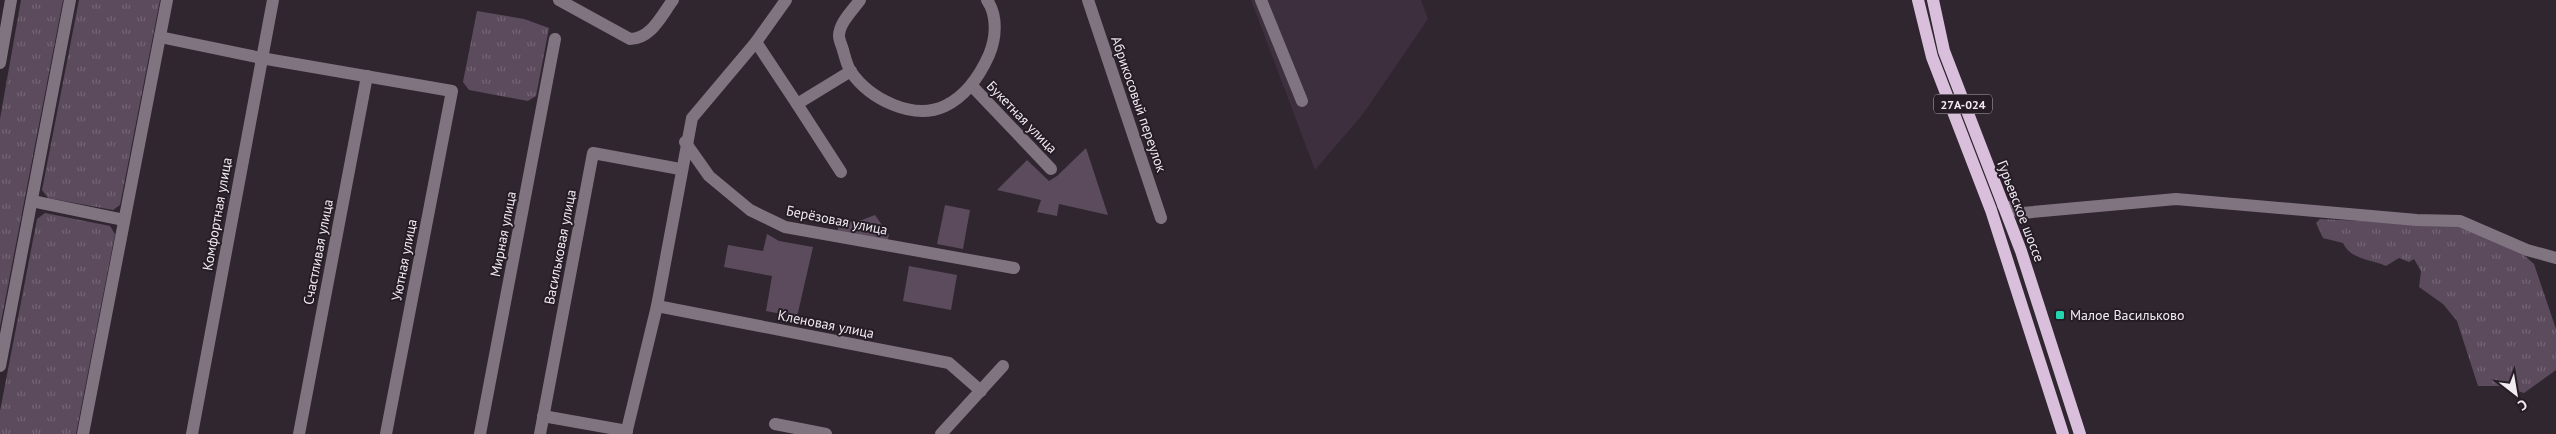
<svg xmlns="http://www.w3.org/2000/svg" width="2556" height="434" font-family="'PT Sans',sans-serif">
  <defs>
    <pattern id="grass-tufts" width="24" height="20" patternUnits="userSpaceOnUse" patternTransform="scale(1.25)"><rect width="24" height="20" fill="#5c4b5d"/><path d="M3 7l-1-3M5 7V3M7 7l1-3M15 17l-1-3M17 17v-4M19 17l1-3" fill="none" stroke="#746575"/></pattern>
  </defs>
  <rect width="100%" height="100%" fill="#2f2630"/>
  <path fill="#3d2f3e" d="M1251,0H1421L1428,19L1363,114L1315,170Z"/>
  <g fill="url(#grass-tufts)">
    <path d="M21,0H63L0,327V119Z"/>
    <path d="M79,0H160L120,205L113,210L48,198L42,190Z"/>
    <path d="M477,11L524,19L549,28L536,96L528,101L469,90L463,82Z"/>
    <path d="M45,213L110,226L115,234L76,434H0V411L37,219Z"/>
    <path d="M2320,219L2463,226L2516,248L2534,264L2556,329V370L2524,393L2502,386H2478L2457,321L2443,304L2419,287L2421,271L2414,259L2409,262L2399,258L2386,266C2371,259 2351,260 2343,243L2323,238L2316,223Z"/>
  </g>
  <g fill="#5c4b5d">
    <path d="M1086,148L1108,215L1059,204L1057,216L1037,212L1041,200L997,190L1027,160L1049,181L1057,176Z"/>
    <path d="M945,205L970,210L963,249L937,244Z"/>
    <path d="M875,215L889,235L887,242L838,232V223L862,220Z"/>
    <path d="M767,234L779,241L813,247L797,317L766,311L772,276L724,267L728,245L763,251Z"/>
    <path d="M909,266L957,275L951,310L903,301Z"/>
  </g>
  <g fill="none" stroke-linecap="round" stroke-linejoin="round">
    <g stroke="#817481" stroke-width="12">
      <path d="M559,0L630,39C651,39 661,16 673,0"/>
      <path d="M860,0C853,10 839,23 839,36C839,40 842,46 843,50C845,57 847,66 851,72C870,99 913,121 945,106C966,96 980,75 989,55C996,38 998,16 987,0"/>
      <path d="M1088,0L1161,218"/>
      <path d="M1261,0L1302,101"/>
      <path d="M160,37L261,58L452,91L386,434"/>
      <path d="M756,42L797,104L851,71"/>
      <path d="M0,63L11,0"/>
      <path d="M972,86L1051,169"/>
      <path d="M797,104L841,172"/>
      <path d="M685,142L709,176L750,210L785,227L1014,268"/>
      <path d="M32,201L124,220"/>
      <path d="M2003,205L2022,213L2176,199L2417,220L2460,221L2527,250L2556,258"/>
      <path d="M657,306L949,363L981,391"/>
      <path d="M0,366L70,0"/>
      <path d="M543,416L627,431"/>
      <path d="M775,424L826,434"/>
      <path d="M83,434L167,0"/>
      <path d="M192,434L273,0"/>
      <path d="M299,434L367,76"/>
      <path d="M480,434L555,39"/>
      <path d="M540,434L593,153L680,169"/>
      <path d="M626,434L657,306L692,118L756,42L786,0"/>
      <path d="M941,434L1003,366"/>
    </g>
    <g stroke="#d9bfdb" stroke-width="12">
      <path d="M1918,0L1932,57L1991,210L2063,434"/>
      <path d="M1933,0L1944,51L2021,251L2080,434"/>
    </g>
  </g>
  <rect fill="#22d5af" stroke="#251c26" stroke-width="2" x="2055" y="310" width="10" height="10" rx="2.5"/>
  <g text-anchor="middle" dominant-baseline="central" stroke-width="4" stroke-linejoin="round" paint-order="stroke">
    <rect fill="#251c26" stroke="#b3acb4" stroke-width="1" x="1934" y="94.5" width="58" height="19" rx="4"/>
    <g font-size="12" font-weight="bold" fill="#f0eaf1">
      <text x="1963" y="104">27А-024</text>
    </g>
    <g font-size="14" fill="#f0eaf1" stroke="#251c26">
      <text transform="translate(1139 104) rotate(71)">Абрикосовый переулок</text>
      <text transform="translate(1022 117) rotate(46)">Букетная улица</text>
      <text transform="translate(2021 211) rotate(69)">Гурьевское шоссе</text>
      <text transform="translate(217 214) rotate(-80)">Комфортная улица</text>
      <text transform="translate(837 220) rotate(11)">Берёзовая улица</text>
      <text transform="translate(503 234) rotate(-79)">Мирная улица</text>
      <text transform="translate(560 247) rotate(-79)">Васильковая улица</text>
      <text transform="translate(318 252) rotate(-79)">Счастливая улица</text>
      <text transform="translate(404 260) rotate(-79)">Уютная улица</text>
      <text transform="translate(826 324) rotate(11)">Кленовая улица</text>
    </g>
    <g font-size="14" fill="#f0eaf1" stroke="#251c26" text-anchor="start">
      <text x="2070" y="315">Малое Васильково</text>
    </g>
  </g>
  <g transform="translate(2516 394) rotate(149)" stroke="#251c26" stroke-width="4" paint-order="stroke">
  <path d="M0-4L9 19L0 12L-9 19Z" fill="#f0eaf1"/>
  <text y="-8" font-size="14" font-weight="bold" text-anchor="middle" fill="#f0eaf1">С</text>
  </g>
</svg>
